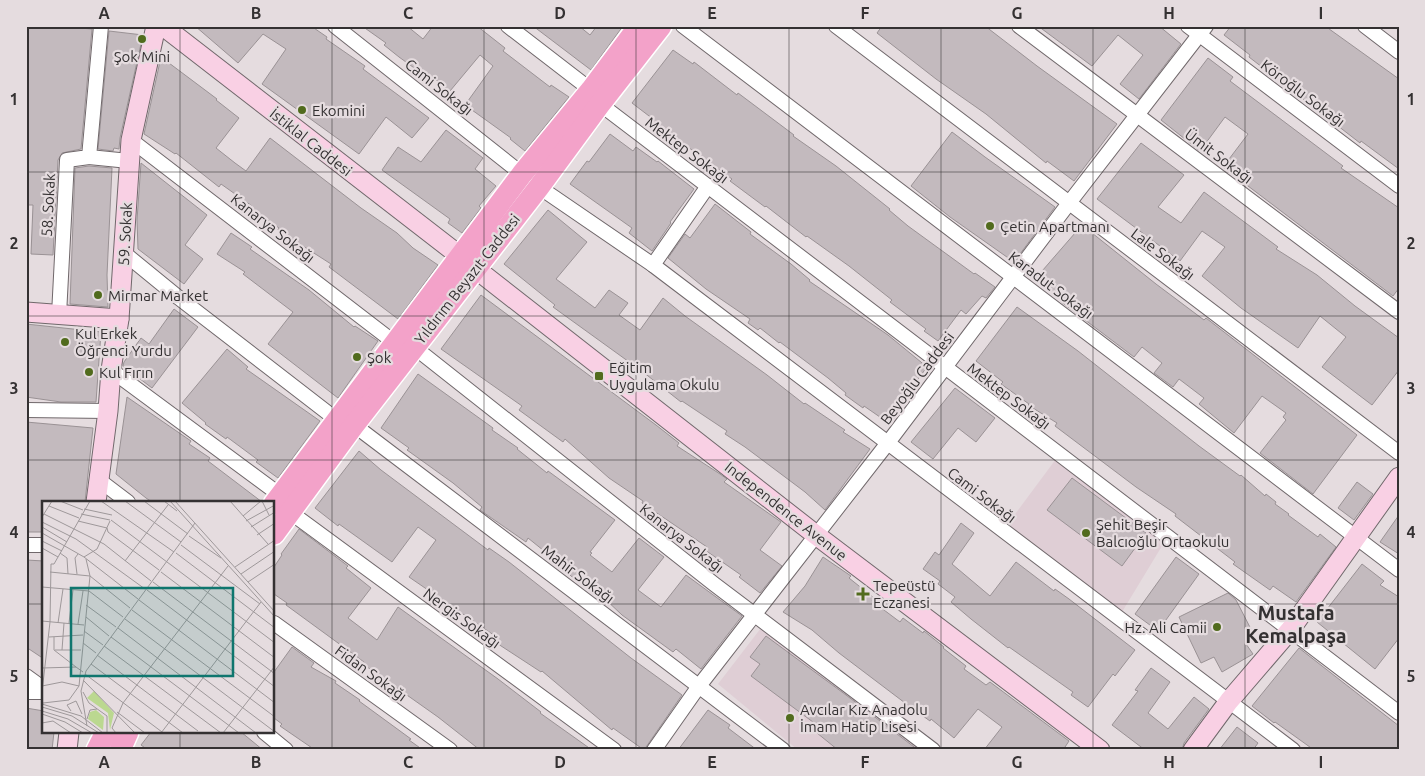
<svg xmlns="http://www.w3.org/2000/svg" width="1425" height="776" font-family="Ubuntu,sans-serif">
  <rect width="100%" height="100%" fill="#e5dcdf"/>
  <g fill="#dfced5">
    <path d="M1056,459L1165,541L1122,612L1007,525Z"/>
    <path d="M761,628L926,750H798L718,684Z"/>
  </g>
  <g fill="#c3babe" stroke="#9a9295">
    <path d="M26,26H54L92,29L81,149L62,153L58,160L53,255L31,254L33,205H26Z"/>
    <path d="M195,26H311L327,37L326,39L365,66L363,69L429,118L412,138L386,117L359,154L262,84L286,49L263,34L238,63Z"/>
    <path d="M362,26H407L423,39L433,26H477L505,48L503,51L550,87L551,85L569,97L525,151L510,139L511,138L465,105L493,66L480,55L450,91L426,72L424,75L399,57L384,45L386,43Z"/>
    <path d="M533,26H579L590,35L597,26H623L591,70Z"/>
    <path d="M882,26H985L1037,66L1117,124L1074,181L1047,161L1046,163L986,114L936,79L877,33Z"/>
    <path d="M1038,26H1159L1181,44L1139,99L1120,84L1143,55L1118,35L1092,66Z"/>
    <path d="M1231,26H1325L1399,79V169L1361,141L1360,143L1249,57L1250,55L1224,35Z"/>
    <path d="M109,31L143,35L120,138L119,149L114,148L113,151L98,149Z"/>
    <path d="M673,50L693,64L694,62L737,95L738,93L794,135L793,136L836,166L890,209L889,210L908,226L974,274L975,273L995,287L986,298L982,296L966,314L961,310L938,341L924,331L926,329L890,302L892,300L849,266L807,236L806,237L766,206L765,207L730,181L732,179L652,121L653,119L632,103Z"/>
    <path d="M161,57L217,99L216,100L239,118L216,148L235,163L246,171L270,138L361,208L397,233L413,248L438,265L398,319L329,267L331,264L278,230L279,228L251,208L252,206L221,184L219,187L176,153L175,154L144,134Z"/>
    <path d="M1208,58L1233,77L1230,81L1343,166L1341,168L1399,208V288L1393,296L1223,167L1248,134L1225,117L1200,151L1161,120Z"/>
    <path d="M446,130L483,158L475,169L496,186L479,206L481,208L462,233L448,223L450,219L382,170L398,147L421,162Z"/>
    <path d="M952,132L985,157L1055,207L1014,262L950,217L911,186Z"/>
    <path d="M610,134L633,151L636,147L657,162L658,161L694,189L670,222L671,223L652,251L629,233L632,228L570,184L587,161L589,162Z"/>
    <path d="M1141,143L1184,175L1158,207L1181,223L1204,192L1278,247L1276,249L1317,275L1355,306L1399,338V370L1372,405L1322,367L1346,337L1320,316L1298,348L1241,308L1202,276L1225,247L1202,231L1180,261L1097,199Z"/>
    <path d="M141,163L207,215L185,245L203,259L184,284L138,249L137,220Z"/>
    <path d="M89,166L112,168L107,275L108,307L70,304L75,168Z"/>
    <path d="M715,204L751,232L750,234L791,264L810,280L809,281L888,335L927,367L907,394L909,396L890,424L864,406L863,408L845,395L846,393L828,378L780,342L779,343L760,328L758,330L748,323L750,319L706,289L668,258L685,234L690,238Z"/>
    <path d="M548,210L587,242L556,279L595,308L609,290L628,303L619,315L640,330L663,298L685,316L767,375L804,404L805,403L845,430L843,432L870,449L825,510L805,492L745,447L725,434L727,431L682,401L681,402L643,372L553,307L555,305L504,264Z"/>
    <path d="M1082,225L1156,284L1204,320L1206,318L1357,435L1313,494L1260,453L1286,420L1283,417L1286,413L1262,396L1234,433L1199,404L1204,398L1179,379L1173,387L1154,373L1162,363L1142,347L1134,357L1060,301L1061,300L1036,278Z"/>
    <path d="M231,233L252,247L250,249L309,290L354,327L355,326L378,341L338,398L268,344L293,312L243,274L245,272L217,254Z"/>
    <path d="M481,295L656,425L679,443L677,446L720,474L727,479L724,482L781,522L760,550L782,566L760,593L739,577L741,575L705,550L707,547L642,503L643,501L609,478L565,439L563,442L519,410L522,406L441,349Z"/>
    <path d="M1017,307L1078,351L1199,446L1240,476L1241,475L1265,496L1266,494L1276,502L1275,504L1289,514L1288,515L1318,537L1320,534L1336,547L1296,602L1273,586L1270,590L1233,564L1235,562L1175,516L1176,514L1136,487L1055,426L1057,423L1028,405L1029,404L1001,384L1003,382L976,361Z"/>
    <path d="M174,309L198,327L152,388L123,366L124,362L141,338L149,344Z"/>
    <path d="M26,324L101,332L96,402H61L26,397Z"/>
    <path d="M227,349L248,367L246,369L320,421L278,478L256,462L258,460L227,437L226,439L205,424L206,423L182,403Z"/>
    <path d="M418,374L493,428L492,430L518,448L517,449L547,473L548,471L615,520L590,552L592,553L590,555L612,572L639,538L664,557L638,590L661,607L686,575L742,616L701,669L676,649L673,652L622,615L603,597L571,576L554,559L528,538L526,542L480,510L482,507L453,483L407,450L409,448L381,428Z"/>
    <path d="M955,388L995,418L976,442L958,428L933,459L911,442Z"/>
    <path d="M127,397L191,441L189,444L210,458L208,461L262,502H152L146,498L116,474Z"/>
    <path d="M26,422L93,428L85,502H44V532H26Z"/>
    <path d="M359,451L381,470L488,550L489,548L509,562L631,658L682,695L644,750L613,728L612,730L542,671L541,672L495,642L498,638L409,577L436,540L418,527L392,562L339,524L338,526L315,508Z"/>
    <path d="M1072,478L1146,533L1122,566L1047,510Z"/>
    <path d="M1357,482L1373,494L1354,520L1338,508Z"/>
    <path d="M1399,515V554L1380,542Z"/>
    <path d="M961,523L974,533L952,564L990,596L1016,562L1054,591L1055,589L1069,599L1135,650L1115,676L1113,674L1088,707L1071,695L1073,692L1009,647L1008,648L971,619L951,602L955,597L938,584L940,581L923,569L935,552L939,555Z"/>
    <path d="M299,529L348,566L346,568L371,588L348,618L377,640L398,607L498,679L541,712L540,713L592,750H480L438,717L363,664L364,662L286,605L287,603L274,594V567L282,555L281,554Z"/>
    <path d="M823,557L851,576L849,578L874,598L872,601L900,622L903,618L923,633L924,631L944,647L943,648L966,666L964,669L986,685L990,682L1069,741L1063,750H984L1002,727L978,709L954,738L931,719L930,721L909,706L839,653L812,630L783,612L805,586Z"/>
    <path d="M1176,557L1199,574L1158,631L1135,614Z"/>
    <path d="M26,560L44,561V659L26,647Z"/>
    <path d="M1362,564L1384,581L1380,585L1399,597V638L1375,669L1317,622Z"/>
    <path d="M1228,593L1236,600L1255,637L1246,644L1253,654L1222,672L1214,657L1201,663L1179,617Z"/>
    <path d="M766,636L846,695L918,750H838L817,733L821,728L751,676L760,664L750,657Z"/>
    <path d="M292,647L314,663L311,667L336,681L335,683L360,700L359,701L411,739L409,740L423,750H315L280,726L282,724L274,718V672Z"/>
    <path d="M1299,648L1399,726V750H1314L1275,722L1274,723L1252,706Z"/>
    <path d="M1151,668L1170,682L1148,713L1168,729L1194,697L1209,709L1184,743L1182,750H1145L1112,725L1138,691L1135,690Z"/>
    <path d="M26,708L44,711V732H54L52,750H26Z"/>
    <path d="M708,710L730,725L728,728L757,750H678Z"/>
    <path d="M1237,727L1258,743L1253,750H1219Z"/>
    <path d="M151,732H241L263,750H148L141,745Z"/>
  </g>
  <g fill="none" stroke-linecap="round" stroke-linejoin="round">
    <g stroke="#70686b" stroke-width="16">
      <g id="street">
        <path d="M335,26L522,174"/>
        <path d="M508,26L591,90"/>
        <path d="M683,26L1399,570"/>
        <path d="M836,26L1399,453"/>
        <path d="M1019,26L1399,312"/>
        <path d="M1188,26L1399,186"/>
        <path d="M1365,26L1399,52"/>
        <path d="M600,104L1399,713"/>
        <path d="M131,140L395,343"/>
        <path d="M89,157L129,161"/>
        <path d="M539,187L653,265L1293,750"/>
        <path d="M124,253L179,298L337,420"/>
        <path d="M653,265L708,186"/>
        <path d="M59,315L67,160L89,157L101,26"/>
        <path d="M414,347L714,584L933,750"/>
        <path d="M111,370L280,495"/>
        <path d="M26,410L108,411"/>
        <path d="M354,425L783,750"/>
        <path d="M99,480L128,502"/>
        <path d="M290,512L614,750"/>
        <path d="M26,545H44"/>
        <path d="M274,623L450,750"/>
        <path d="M26,676L44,689"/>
        <path d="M26,692H44"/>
        <path d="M264,732L286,750"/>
        <path d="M654,750L699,686L887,444L1069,203L1206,26"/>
      </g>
    </g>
    <g stroke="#70686b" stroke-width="21">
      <g id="secondary">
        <path d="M163,26L460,256"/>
        <path d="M476,269L816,535L1100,750"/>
        <path d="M26,312L119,319"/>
        <path d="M96,502L108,411L111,370L119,319L131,140L156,26"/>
        <path d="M67,750L69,732"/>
        <path d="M1193,750L1229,701L1290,630L1399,477"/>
      </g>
    </g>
    <g stroke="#fff" stroke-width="24">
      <g id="primary">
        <path d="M274,504L522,174L591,90L639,26"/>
        <path d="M274,534L354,425L539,187L600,104L661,26"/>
        <path d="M97,750L106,732"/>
        <path d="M120,750L128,732"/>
      </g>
    </g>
    <use href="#street" stroke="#fff" stroke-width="14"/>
    <use href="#secondary" stroke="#f9d0e4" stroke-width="19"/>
    <use href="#primary" stroke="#f3a2c9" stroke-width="21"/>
  </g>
  <path fill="none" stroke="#343132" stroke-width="1" stroke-opacity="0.55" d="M180,26V502M332,26V750M484,26V750M636,26V750M789,26V750M941,26V750M1093,26V750M1245,26V750M26,172H1399M26,316H1399M26,460H1399M26,604H44M274,604H1399M180,732V750"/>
  <g fill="#516b1d" stroke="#e5dcdf" stroke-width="2">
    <circle cx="142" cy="39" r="5"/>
    <circle cx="302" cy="110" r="5"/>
    <circle cx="990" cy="226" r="5"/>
    <circle cx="98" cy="295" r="5"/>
    <circle cx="65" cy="342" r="5"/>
    <circle cx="357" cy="357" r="5"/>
    <circle cx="89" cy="372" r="5"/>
    <rect x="594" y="371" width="10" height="10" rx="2.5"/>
    <circle cx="1086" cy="533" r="5"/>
    <path d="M860.5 586.5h5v5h5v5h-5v5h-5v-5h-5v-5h5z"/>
    <circle cx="1217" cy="627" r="5"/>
    <circle cx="790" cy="718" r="5"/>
  </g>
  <g text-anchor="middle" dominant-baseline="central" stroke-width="4.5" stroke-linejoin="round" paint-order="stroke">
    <g font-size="15" fill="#343132" stroke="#e5dcdf" text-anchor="start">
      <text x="142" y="56" text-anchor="middle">Şok Mini</text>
      <text x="312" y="110">Ekomini</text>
      <text x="1000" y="226">Çetin Apartmanı</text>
      <text x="108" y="295">Mirmar Market</text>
      <text x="75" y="333">Kul Erkek<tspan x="75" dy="17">Öğrenci Yurdu</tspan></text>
      <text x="367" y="357">Şok</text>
      <text x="609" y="367">Eğitim<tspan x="609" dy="17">Uygulama Okulu</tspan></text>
      <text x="99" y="372">Kul Fırın</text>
      <text x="1096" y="524">Şehit Beşir<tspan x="1096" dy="17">Balcıoğlu Ortaokulu</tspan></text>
      <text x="873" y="585">Tepeüstü<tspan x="873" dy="17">Eczanesi</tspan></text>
      <text x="1207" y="627" text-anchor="end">Hz. Ali Camii</text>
      <text x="800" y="709">Avcılar Kız Anadolu<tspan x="800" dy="17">İmam Hatip Lisesi</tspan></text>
    </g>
    <g font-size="15" fill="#343132" stroke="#e5dcdf">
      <text transform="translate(439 87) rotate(38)">Cami Sokağı</text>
      <text transform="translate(1303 93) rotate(37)">Köroğlu Sokağı</text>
      <text transform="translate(311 142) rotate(38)">İstiklal Caddesi</text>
      <text transform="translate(687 150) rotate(37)">Mektep Sokağı</text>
      <text transform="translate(1219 156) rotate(37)">Ümit Sokağı</text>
      <text transform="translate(48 205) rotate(-87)">58. Sokak</text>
      <text transform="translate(273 228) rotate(38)">Kanarya Sokağı</text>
      <text transform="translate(125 234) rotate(-87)">59. Sokak</text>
      <text transform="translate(1163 254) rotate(37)">Lale Sokağı</text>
      <text transform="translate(467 279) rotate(-52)">Yıldırım Beyazıt Caddesi</text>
      <text transform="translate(1051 285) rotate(37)">Karadut Sokağı</text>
      <text transform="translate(917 378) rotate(-53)">Beyoğlu Caddesi</text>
      <text transform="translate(1009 396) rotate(37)">Mektep Sokağı</text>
      <text transform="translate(982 495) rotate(37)">Cami Sokağı</text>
      <text transform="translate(786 511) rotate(38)">Independence Avenue</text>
      <text transform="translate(682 538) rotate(38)">Kanarya Sokağı</text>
      <text transform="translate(578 574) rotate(37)">Mahir Sokağı</text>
      <text transform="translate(462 618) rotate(36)">Nergis Sokağı</text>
      <text transform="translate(371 673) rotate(36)">Fidan Sokağı</text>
    </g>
    <g font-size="20" font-weight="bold" fill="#343132" stroke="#e5dcdf">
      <text x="1296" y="612">Mustafa<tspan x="1296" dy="23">Kemalpaşa</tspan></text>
    </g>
  </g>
  <g transform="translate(42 501)">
    <rect width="232" height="232" fill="#e5dcdf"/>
    <path d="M52,190L72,212L68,229L66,212L45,197ZM54,209L62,216L61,229L46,218L48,211Z" fill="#bbd890"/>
    <path fill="none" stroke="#9e989a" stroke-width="1" d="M18,0L41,9M59,0L132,51M83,0L139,41M102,0L146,33M122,0L135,10M128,0L233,116M133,0L233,111M188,0L226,43M220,0L227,14M7,5L37,17M42,8L70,14M2,13L62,43L109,80M39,13L68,19M201,15L219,0M0,16L10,0M69,19L233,142M36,20L65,27L66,31L117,69M204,20L233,4M0,21L34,38L103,88M0,26L25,41M209,26L233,11M0,32L42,56L96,98M215,34L233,22M147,35L179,57M0,40L20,50M139,44L218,103M0,47L16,56M18,52L25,57L26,73M134,52L233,127M42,56L55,48L68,20M83,60L126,4M9,63H12L48,0M193,66L233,39M8,71L48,75L88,107M119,71L233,157M35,73L33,57L36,53M199,73L233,50M111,81L233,173M206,81L233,63M0,86L47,90M105,89L233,186M47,90L81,116M97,99L233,202M44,104L74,126M90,109L233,216M44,116L67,135M83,118L233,231M0,120L42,124M16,122L21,88M27,122L31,89M36,123L41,90M76,127L214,232M42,130L61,144M7,136L41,134M12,136V149L34,166M69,136L197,232M41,142L54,152M62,145L179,232M13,149H39M20,149L22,122M55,154L156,230M49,163L141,232M0,167L34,166L41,171M43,173L120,231M41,179L93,232M0,185L20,181L37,185L48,75L44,58M0,191L8,121L9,63M41,191L47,202L65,215V232M1,202L27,199L37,185M0,203L39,215L61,232M0,206L30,215L57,232M0,210L26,218L50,232M29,210L25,204L34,200L40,213M75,211L103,232M0,213L23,221L41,232M45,218L48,209L55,208M0,222L11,220L29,232M45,225L39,190L44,170L153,22M74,232L70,227L81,202L186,65M119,232L219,101M181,232L233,165"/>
    <path fill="#0f766e" fill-opacity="0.15" stroke="#0f766e" stroke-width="2.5" d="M29,87H191V175H29Z"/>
    <rect width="232" height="232" fill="none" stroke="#343132" stroke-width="2.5"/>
  </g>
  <rect width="1425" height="776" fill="none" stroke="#e5dcdf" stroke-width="55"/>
  <rect x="28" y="28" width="1370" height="720" fill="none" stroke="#343132" stroke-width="2"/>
  <g font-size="16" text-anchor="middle" font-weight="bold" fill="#343132">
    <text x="104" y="19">A</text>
    <text x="256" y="19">B</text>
    <text x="408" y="19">C</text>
    <text x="560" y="19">D</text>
    <text x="712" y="19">E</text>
    <text x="865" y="19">F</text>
    <text x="1017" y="19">G</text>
    <text x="1169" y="19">H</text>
    <text x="1321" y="19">I</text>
    <text x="14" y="105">1</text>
    <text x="1411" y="105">1</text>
    <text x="14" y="249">2</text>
    <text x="1411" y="249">2</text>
    <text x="14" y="394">3</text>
    <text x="1411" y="394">3</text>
    <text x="14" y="538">4</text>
    <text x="1411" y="538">4</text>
    <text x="14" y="682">5</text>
    <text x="1411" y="682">5</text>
    <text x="104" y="768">A</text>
    <text x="256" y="768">B</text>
    <text x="408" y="768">C</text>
    <text x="560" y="768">D</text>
    <text x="712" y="768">E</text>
    <text x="865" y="768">F</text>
    <text x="1017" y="768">G</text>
    <text x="1169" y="768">H</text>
    <text x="1321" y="768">I</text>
  </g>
</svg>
